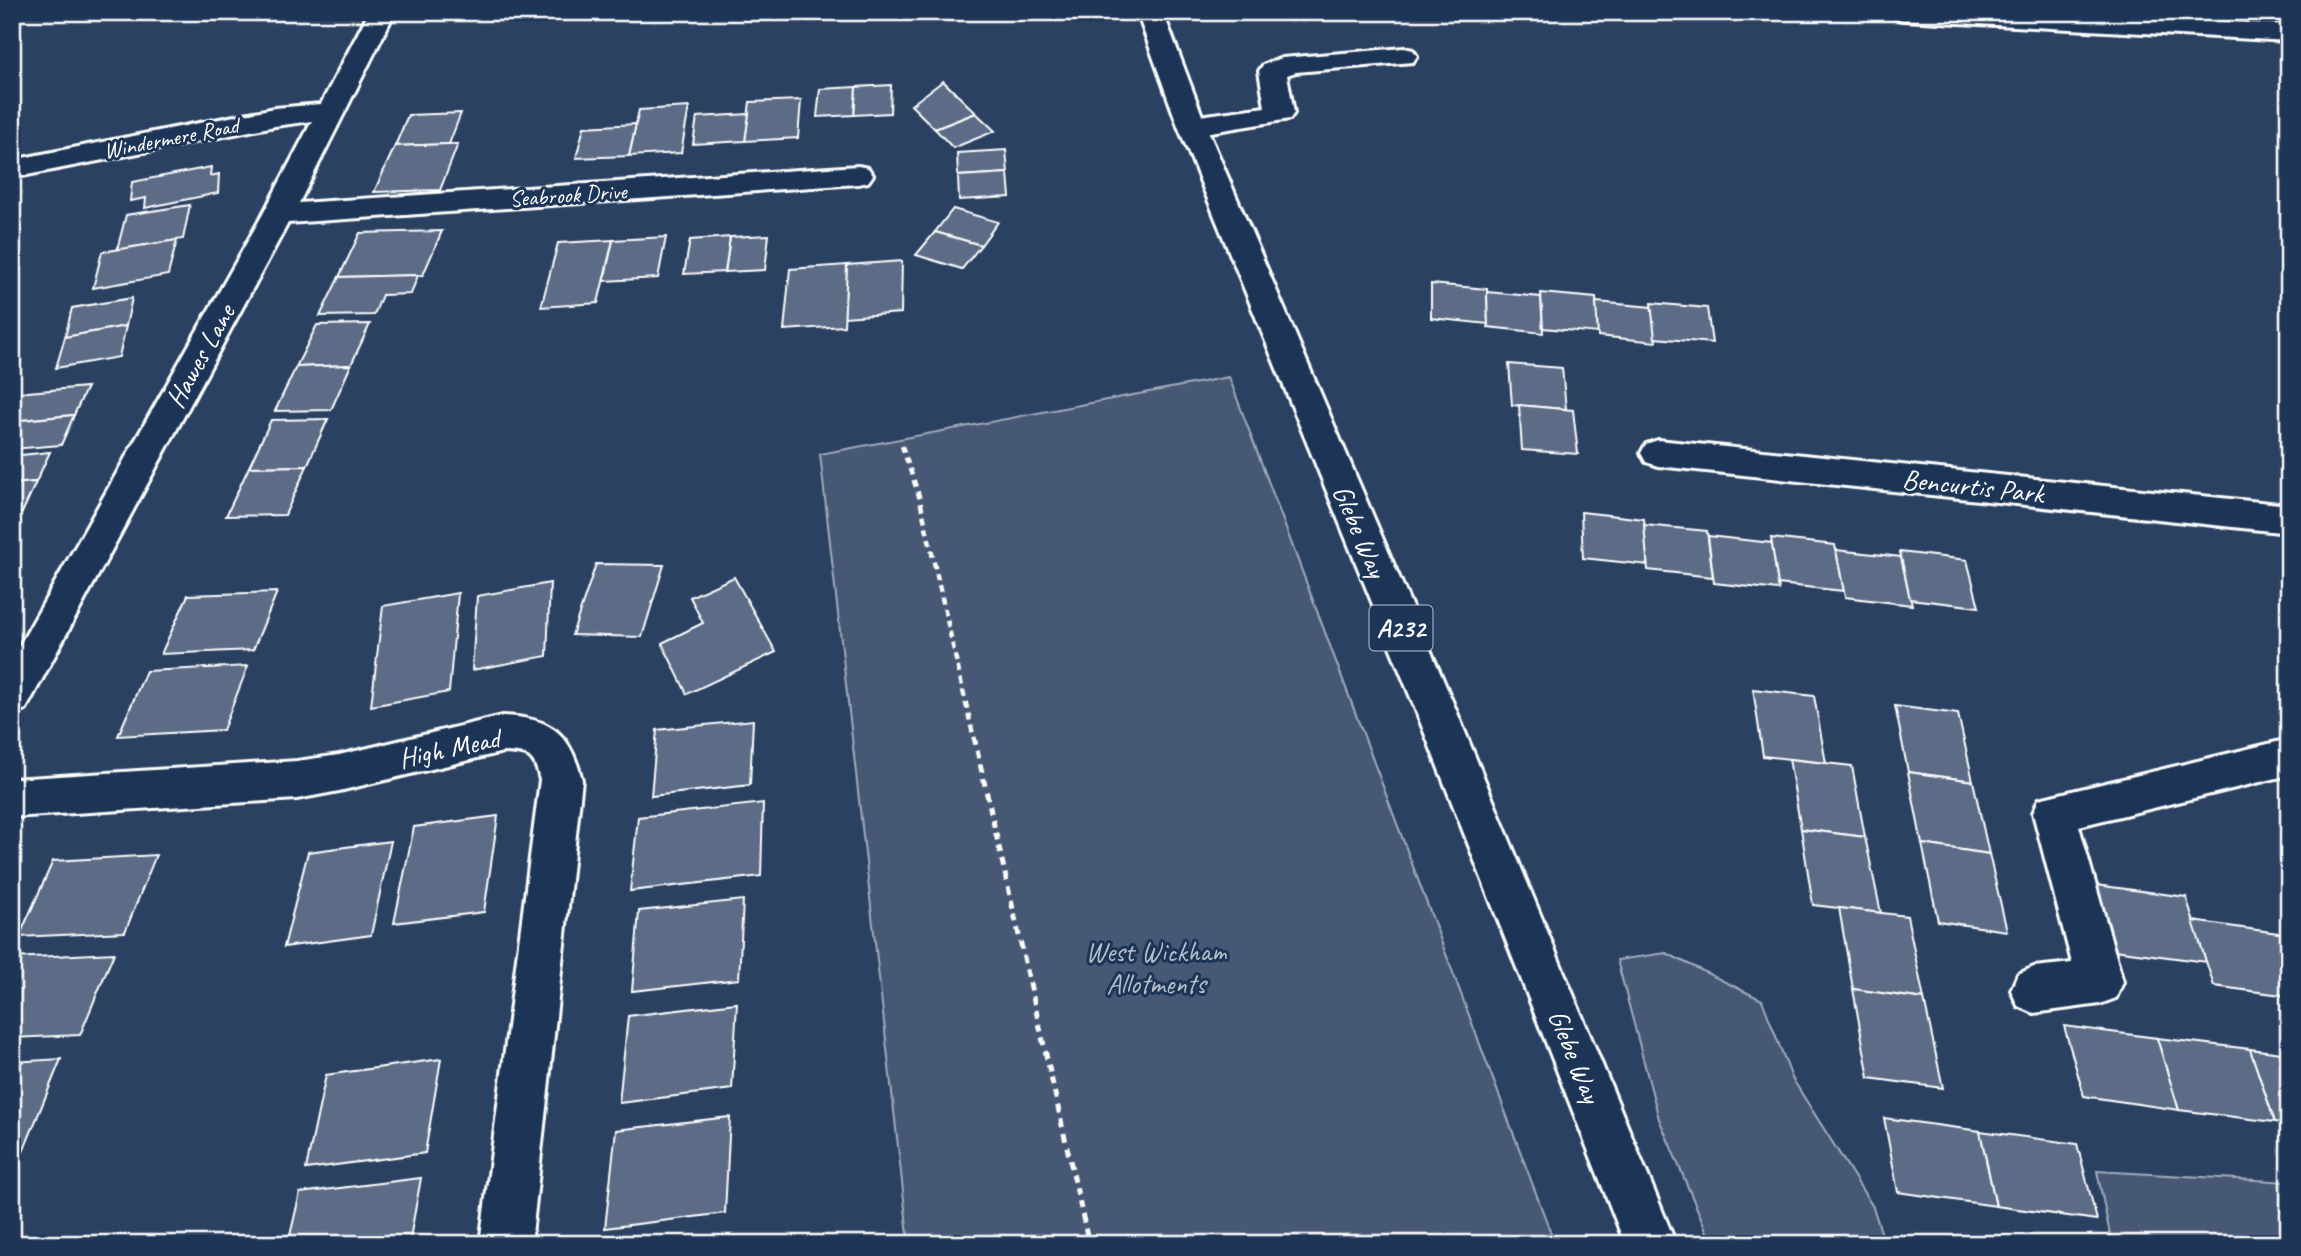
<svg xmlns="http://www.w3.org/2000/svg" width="2301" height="1256" font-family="Caveat,sans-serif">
  <rect width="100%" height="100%" fill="#2a4161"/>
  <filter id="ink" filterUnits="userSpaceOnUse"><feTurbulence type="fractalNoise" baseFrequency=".0143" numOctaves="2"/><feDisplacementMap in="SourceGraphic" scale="14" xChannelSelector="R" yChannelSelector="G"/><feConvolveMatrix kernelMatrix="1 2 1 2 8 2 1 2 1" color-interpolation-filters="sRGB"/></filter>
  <g filter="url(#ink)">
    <g fill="#465975" stroke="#a2acba" stroke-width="2">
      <path d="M1229,377L1555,1244H909L820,454Z"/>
      <path d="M1666,953L1762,1000L1792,1078L1873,1207L1885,1244H1712L1659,1119L1617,960Z"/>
      <path d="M2097,1171L2289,1182V1244H2112Z"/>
    </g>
    <g fill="#5b6c86" stroke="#fff" stroke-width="2">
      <path d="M943,81L976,113L935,129L911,105Z"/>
      <path d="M891,85L890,113L854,115L856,87Z"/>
      <path d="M856,87L854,115L817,117L820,89Z"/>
      <path d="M801,100L798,138L745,141L750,102Z"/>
      <path d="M689,107L681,153L629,156L639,110Z"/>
      <path d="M461,113L449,144L395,146L408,115Z"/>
      <path d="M976,113L995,131L953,148L935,129Z"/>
      <path d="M749,114L745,141L693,144L697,117Z"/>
      <path d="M636,124L629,156L576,158L584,127Z"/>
      <path d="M449,144H458L440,190L374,192L395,146Z"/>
      <path d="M1006,150L1008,173L958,176L957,153Z"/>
      <path d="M211,167L210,176L219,174L218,193L145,208L146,198L130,201L132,182Z"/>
      <path d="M1008,173L1010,197L959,200L958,176Z"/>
      <path d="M190,205L183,239L117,250L126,215Z"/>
      <path d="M953,209L998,222L981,245L935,232Z"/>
      <path d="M442,231L423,275L339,277L360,233Z"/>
      <path d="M935,232L981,245L962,269L916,255Z"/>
      <path d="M769,235L765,270L725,272L730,237Z"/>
      <path d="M666,237L658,278L604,281L613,240Z"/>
      <path d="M730,237L725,272L684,274L690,240Z"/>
      <path d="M177,240L168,275L93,288L102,252Z"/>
      <path d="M613,240L598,303L541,307L558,243Z"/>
      <path d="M902,261L901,313L844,317L847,265Z"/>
      <path d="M847,265L844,326L784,330L790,269Z"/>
      <path d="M418,275L411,294L382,295L374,315L320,316L339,277Z"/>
      <path d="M1431,284L1487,289L1488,324L1431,318Z"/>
      <path d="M1487,292L1541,297L1543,333L1488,327Z"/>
      <path d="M1541,293L1596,298L1598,333L1543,328Z"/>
      <path d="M132,298L126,326L65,337L72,308Z"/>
      <path d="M1596,302L1652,307L1656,342L1598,336Z"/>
      <path d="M1651,303L1707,308L1712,343L1655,338Z"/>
      <path d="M370,324L351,365L296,367L317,325Z"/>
      <path d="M126,326L119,357L56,368L65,337Z"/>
      <path d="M1509,364L1562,368L1566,409L1512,405Z"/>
      <path d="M351,365L331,410L275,411L296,367Z"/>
      <path d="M87,387L74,415L12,421V400L16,393Z"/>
      <path d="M1519,405L1573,410L1578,454L1522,450Z"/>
      <path d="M74,415L61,445L12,449V421Z"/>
      <path d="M328,419L307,466L249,467L271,420Z"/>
      <path d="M50,452L36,482L12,484V456Z"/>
      <path d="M307,466L285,515L226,516L249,467Z"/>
      <path d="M36,482L22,513L12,514V484Z"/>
      <path d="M1581,512L1644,519L1648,565L1583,558Z"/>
      <path d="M1644,525L1707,531L1713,577L1648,570Z"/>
      <path d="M1708,536L1772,543L1779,590L1714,583Z"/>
      <path d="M1771,538L1835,545L1844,591L1778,584Z"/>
      <path d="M1836,550L1901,557L1912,605L1845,597Z"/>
      <path d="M1900,552L1967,560L1979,607L1910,599Z"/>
      <path d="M596,564L664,565L642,637L572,635Z"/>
      <path d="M734,577L776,652L687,694L662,643L703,623L690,597Z"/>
      <path d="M550,583L547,656L472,670L477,596Z"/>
      <path d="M277,592L253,650L161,654L188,595Z"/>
      <path d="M458,593L449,692L371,706L383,606Z"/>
      <path d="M248,666L223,730L118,736L146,671Z"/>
      <path d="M1753,689L1814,696L1826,763L1763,756Z"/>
      <path d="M1895,706L1958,714L1973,781L1908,772Z"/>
      <path d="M753,720L750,785L651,796L657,730Z"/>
      <path d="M1789,759L1852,766L1865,837L1801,829Z"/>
      <path d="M1908,772L1973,781L1989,854L1922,844Z"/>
      <path d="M763,803L761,876L630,891L638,817Z"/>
      <path d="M498,816L484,912L394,923L414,827Z"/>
      <path d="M1801,829L1865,837L1881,913L1813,905Z"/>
      <path d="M391,841L371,935L284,947L308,852Z"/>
      <path d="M1922,844L1989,854L2007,931L1938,921Z"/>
      <path d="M156,855L125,932L19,937L53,861Z"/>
      <path d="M2096,885L2186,897L2207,962L2114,950Z"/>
      <path d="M743,900L739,979L632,991L639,911Z"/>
      <path d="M1839,908L1907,916L1924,999L1853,989Z"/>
      <path d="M2193,921L2285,934L2289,944V996L2214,986Z"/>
      <path d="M114,953L80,1035L12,1038V958Z"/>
      <path d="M1853,989L1924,999L1943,1088L1869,1078Z"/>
      <path d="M737,1003L732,1089L619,1103L628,1016Z"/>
      <path d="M2064,1026L2157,1038L2179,1110L2084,1096Z"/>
      <path d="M2157,1038L2250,1049L2275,1122L2179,1110Z"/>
      <path d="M2250,1049L2289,1054V1123L2275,1122Z"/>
      <path d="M61,1059L23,1152H12V1062Z"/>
      <path d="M441,1059L425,1153L306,1169L326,1075Z"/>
      <path d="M730,1117L725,1213L605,1228L616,1130Z"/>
      <path d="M1884,1118L1980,1131L1996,1206L1898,1192Z"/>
      <path d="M1980,1131L2077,1144L2097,1220L1996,1206Z"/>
      <path d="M421,1178L409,1244H288L300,1193Z"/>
    </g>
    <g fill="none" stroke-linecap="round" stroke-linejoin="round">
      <g stroke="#fff" stroke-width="6">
        <g id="minor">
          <path d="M369,12H395L299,203L858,166L868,168L873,175L868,182L858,184L288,223L26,709L12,714V659L263,214L312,121L275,126L12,178V160L275,108L321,104Z"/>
          <path d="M1890,12H2052L2289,25V41L1903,20L1894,18Z"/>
          <path d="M1404,48L1413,50L1417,56L1413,62L1296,72L1287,75L1294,113L1290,119L1192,135L1182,132L1178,126L1182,120L1192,117L1265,107L1259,71L1263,65L1282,58Z"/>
          <path d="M1658,440L2289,505V533L1658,466L1646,462L1641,453L1646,444Z"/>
          <path d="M503,716C552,718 570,733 582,780L531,1244H480L540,780C534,754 529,753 503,752L339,791L297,799L12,817V779L297,761L339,755Z"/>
          <path d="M2289,739V775L2079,826L2123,982L2116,998L2100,1004L2034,1013L2018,1006L2011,990L2018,974L2034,967L2072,963L2033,813L2039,799Z"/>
        </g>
      </g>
      <g stroke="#fff" stroke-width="6">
        <path id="highway" d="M1137,12H1163L1206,126L1453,703L1676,1244H1625L1413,703L1178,126Z"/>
      </g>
      <path stroke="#fff" stroke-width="4.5" stroke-dasharray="7 5" stroke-linecap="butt" d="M902,446L919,496L974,739"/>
      <path stroke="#fff" stroke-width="5" stroke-dasharray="8 6" stroke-linecap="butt" d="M974,737L1089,1244"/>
      <use href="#minor" fill="#1d3557" fill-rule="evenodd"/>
      <use href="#highway" fill="#1d3557" fill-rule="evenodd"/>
    </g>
  </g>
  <g text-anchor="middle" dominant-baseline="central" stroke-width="6" stroke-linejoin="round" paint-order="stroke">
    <g font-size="23" fill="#fff" stroke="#1d3557">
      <text transform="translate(171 138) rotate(-11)">Windermere Road</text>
      <text transform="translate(568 195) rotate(-4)">Seabrook Drive</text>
    </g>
    <rect fill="#1d3557" stroke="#bbc2cd" stroke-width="2" x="1369.5" y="605.5" width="63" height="45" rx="5"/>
    <g font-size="26" font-weight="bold" fill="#fff">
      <text x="1401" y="628">A232</text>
    </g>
    <g font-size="28" fill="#fff" stroke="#1d3557">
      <text transform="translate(200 356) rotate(-61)">Hawes Lane</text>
      <text transform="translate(1973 486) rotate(6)">Bencurtis Park</text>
      <text transform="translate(1360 531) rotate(67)">Glebe Way</text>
      <text transform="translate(449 748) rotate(-12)">High Mead</text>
      <text transform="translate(1575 1056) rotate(68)">Glebe Way</text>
    </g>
    <g font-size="28" fill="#b5bdc8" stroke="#1d3557">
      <text x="1156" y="951">West Wickham<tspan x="1156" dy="32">Allotments</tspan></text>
    </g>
  </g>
  <rect width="2301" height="1256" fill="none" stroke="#1d3557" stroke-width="42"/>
  <rect x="21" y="21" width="2259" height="1214" fill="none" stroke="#fff" stroke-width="2.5" filter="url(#ink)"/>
</svg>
